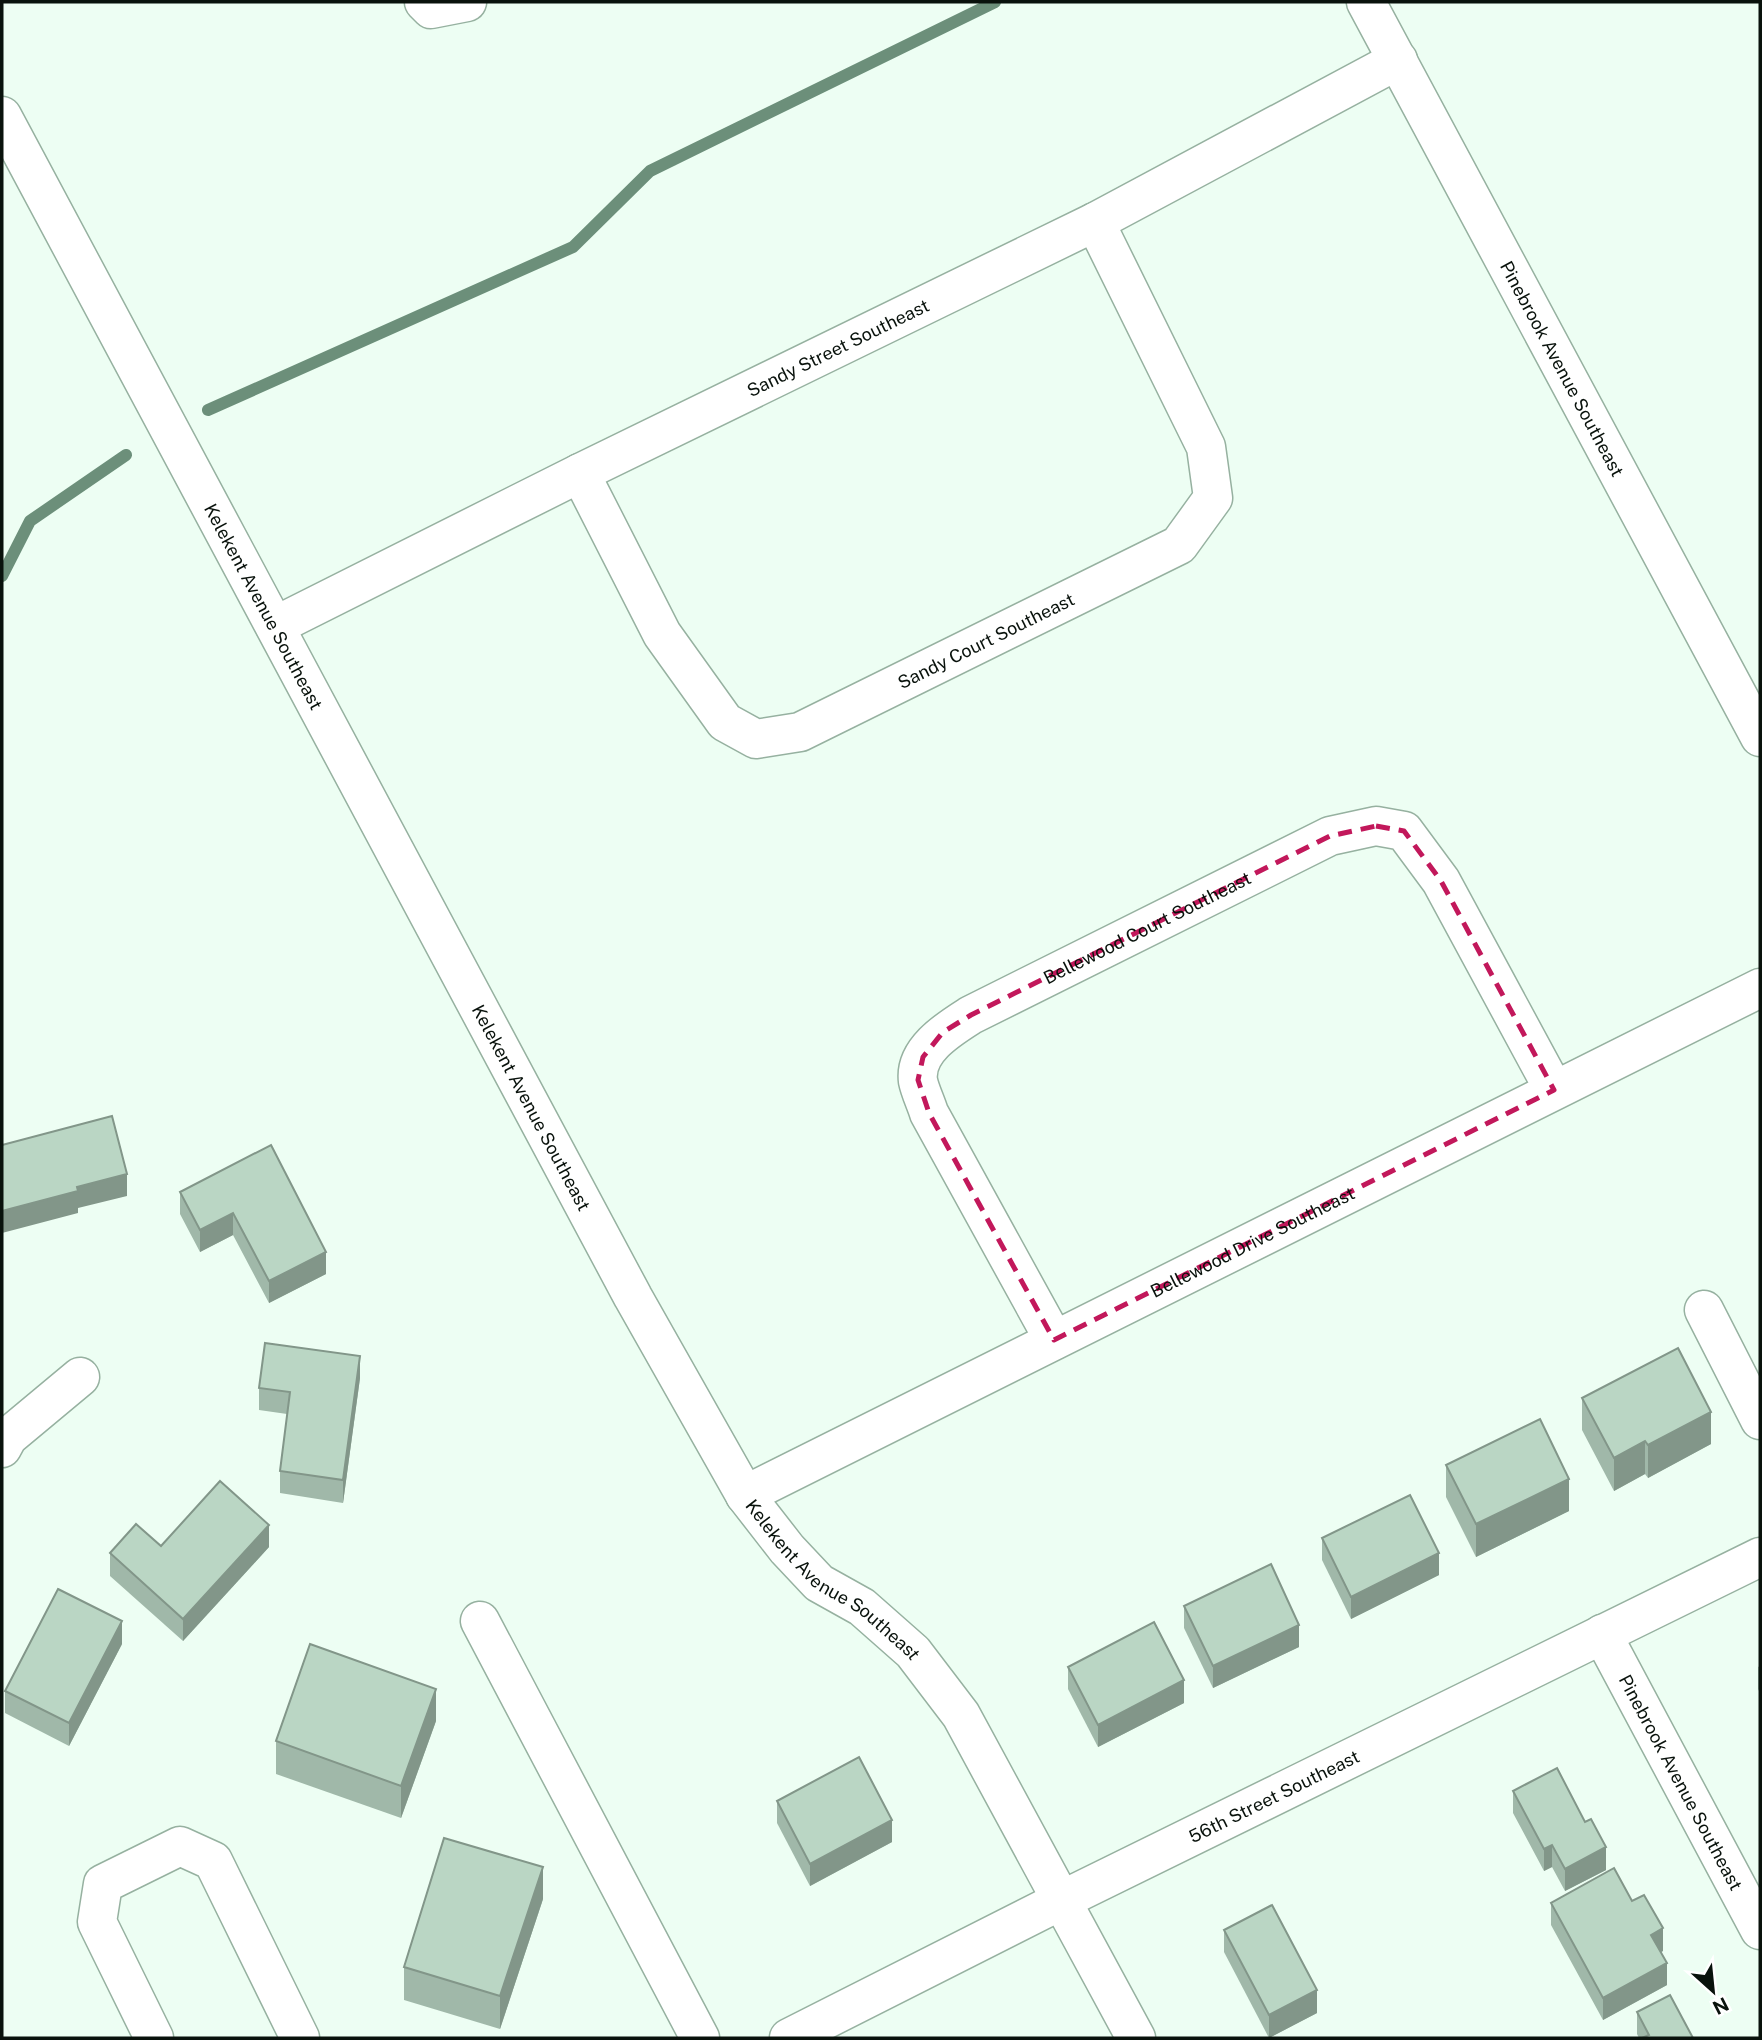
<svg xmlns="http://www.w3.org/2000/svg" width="1762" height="2040" font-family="'Public Sans',sans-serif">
  <rect width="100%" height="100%" fill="#edfef3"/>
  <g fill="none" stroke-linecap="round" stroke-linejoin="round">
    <g stroke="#6c8f7a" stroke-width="12">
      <path d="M208,410L573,247L650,171L995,2"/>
      <path d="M2,576L30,521L126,455"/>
    </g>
    <g stroke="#96b1a0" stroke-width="41">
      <g id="minor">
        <path d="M424,2L431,9L467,2"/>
        <path id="s1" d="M1366,2L1760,737"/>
        <path id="s2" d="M2,116L633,1297L745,1495L787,1549L819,1583L862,1607L913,1652L961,1715L1136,2038"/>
        <path id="s3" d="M580,473L662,634L725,722L756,739L800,732L1179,545L1213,498L1206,447L1095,222"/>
        <path id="s4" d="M275,626L580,473L1095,222L1398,60"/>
        <path d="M1704,1310L1760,1420"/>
        <path id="s5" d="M1054,1340L929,1113C926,1103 920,1091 918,1081C914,1050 949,1029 971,1015L1330,836L1376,826L1404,831L1441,881L1554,1090"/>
        <path d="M2,1448L8,1437L80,1377"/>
        <path id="s6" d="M745,1495L1760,988"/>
        <path d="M480,1621L700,2038"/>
        <path id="s7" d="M1602,1634L1760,1930"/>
        <path d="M154,2038L97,1922L103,1884L180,1846L213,1861L300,2038"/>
        <path id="s8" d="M789,2038L1062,1900L1760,1557"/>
      </g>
    </g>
    <use href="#minor" stroke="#fff" stroke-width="38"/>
  </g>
  <g fill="#a0b8a9">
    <path d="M271,1145L326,1274L269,1303L233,1235L200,1252L180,1214V1192Z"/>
    <path d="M360,1378L343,1503L280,1493V1471L287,1414L259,1410V1388Z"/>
    <path d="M1582,1398L1711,1444L1648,1478L1645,1474L1614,1491L1582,1430Z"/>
    <path d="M1446,1465L1569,1511L1476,1557L1446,1497Z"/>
    <path d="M1322,1538L1439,1575L1351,1619L1322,1560Z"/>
    <path d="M161,1546L269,1547L183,1641L110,1576V1553Z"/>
    <path d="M1184,1606L1299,1647L1213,1688L1184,1628Z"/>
    <path d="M122,1644L69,1746L5,1713V1691Z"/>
    <path d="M1760,1666V1693L1758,1689V1667Z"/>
    <path d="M1068,1667L1184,1703L1098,1747L1068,1689Z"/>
    <path d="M436,1721L401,1818L276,1774V1741Z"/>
    <path d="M1513,1791L1606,1870L1565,1891L1552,1867L1544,1871L1513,1813Z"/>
    <path d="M777,1801L892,1842L810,1886L777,1823Z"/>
    <path d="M543,1899L500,2029L404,2000V1967Z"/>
    <path d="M1632,1901L1663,1951L1661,1952L1667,1985L1603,2020L1551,1925V1903Z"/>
    <path d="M1224,1930L1317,2013L1269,2038L1224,1952Z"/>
    <path d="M1637,2012L1693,2038H1639L1637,2034Z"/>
  </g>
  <g fill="#829689">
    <path d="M127,1174V1196L78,1208V1213L2,1233V1211L77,1187Z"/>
    <path d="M233,1213V1235L200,1252V1230Z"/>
    <path d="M326,1252V1274L269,1303V1281Z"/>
    <path d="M360,1356V1378L343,1503V1480Z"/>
    <path d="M1711,1412V1444L1648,1478V1445Z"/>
    <path d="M1645,1441V1474L1614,1491V1458Z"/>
    <path d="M1569,1479V1511L1476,1557V1524Z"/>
    <path d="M269,1525V1547L183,1641V1619Z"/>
    <path d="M1439,1553V1575L1351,1619V1597Z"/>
    <path d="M122,1621V1644L69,1746V1723Z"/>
    <path d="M1299,1625V1647L1213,1688V1666Z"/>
    <path d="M1184,1680V1703L1098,1747V1725Z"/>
    <path d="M436,1689V1721L401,1818V1786Z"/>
    <path d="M892,1820V1842L810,1886V1864Z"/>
    <path d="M1552,1845V1867L1544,1871V1849Z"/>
    <path d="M1606,1847V1870L1565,1891V1869Z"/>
    <path d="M543,1867V1899L500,2029V1996Z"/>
    <path d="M1663,1928V1951L1651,1957V1935Z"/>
    <path d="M1667,1963V1985L1603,2020V1998Z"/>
    <path d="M1317,1990V2013L1269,2038V2015Z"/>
  </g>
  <g fill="#bad6c4" stroke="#829689" stroke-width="2">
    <path d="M112,1116L127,1174L77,1187L78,1191L2,1211V1145Z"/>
    <path d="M271,1145L326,1252L269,1281L233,1213L200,1230L180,1192Z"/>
    <path d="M265,1343L360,1356L343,1480L280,1471L290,1392L259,1388Z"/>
    <path d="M1678,1348L1711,1412L1648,1445L1645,1441L1614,1458L1582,1398Z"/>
    <path d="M1540,1419L1569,1479L1476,1524L1446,1465Z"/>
    <path d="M220,1481L269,1525L183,1619L110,1553L136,1524L161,1546Z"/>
    <path d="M1410,1495L1439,1553L1351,1597L1322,1538Z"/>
    <path d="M1271,1564L1299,1625L1213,1666L1184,1606Z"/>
    <path d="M58,1589L122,1621L69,1723L5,1691Z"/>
    <path d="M1154,1622L1184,1680L1098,1725L1068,1667Z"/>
    <path d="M310,1644L436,1689L401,1786L276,1741Z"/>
    <path d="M859,1757L892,1820L810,1864L777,1801Z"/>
    <path d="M1557,1768L1585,1822L1591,1819L1606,1847L1565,1869L1552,1845L1544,1849L1513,1791Z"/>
    <path d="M444,1838L543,1867L500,1996L404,1967Z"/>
    <path d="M1614,1868L1632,1901L1644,1895L1663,1928L1651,1935L1667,1963L1603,1998L1551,1903Z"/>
    <path d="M1272,1905L1317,1990L1269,2015L1224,1930Z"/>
    <path d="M1670,1995L1693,2038H1642L1649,2035L1637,2012Z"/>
  </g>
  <path fill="none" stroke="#c2185b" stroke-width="5" stroke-dasharray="14 9" stroke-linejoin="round" d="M1376,826L1404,831L1441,881L1554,1090L1054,1340L929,1113L918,1080L923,1057L943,1032L971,1015L1330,836Z"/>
  <g text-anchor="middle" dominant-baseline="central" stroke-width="6" stroke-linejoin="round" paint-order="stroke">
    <g font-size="18" fill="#09120c" stroke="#fff">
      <text stroke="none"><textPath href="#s4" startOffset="628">Sandy Street Southeast</textPath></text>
      <text stroke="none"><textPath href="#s1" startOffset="416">Pinebrook Avenue Southeast</textPath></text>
      <text stroke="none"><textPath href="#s2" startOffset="556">Kelekent Avenue Southeast</textPath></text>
      <text stroke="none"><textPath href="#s3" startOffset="576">Sandy Court Southeast</textPath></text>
      <text stroke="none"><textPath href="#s5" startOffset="579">Bellewood Court Southeast</textPath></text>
      <text stroke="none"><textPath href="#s2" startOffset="1124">Kelekent Avenue Southeast</textPath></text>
      <text stroke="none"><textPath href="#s6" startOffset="567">Bellewood Drive Southeast</textPath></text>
      <text stroke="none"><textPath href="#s2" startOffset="1690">Kelekent Avenue Southeast</textPath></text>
      <text stroke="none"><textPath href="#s7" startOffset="168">Pinebrook Avenue Southeast</textPath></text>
      <text stroke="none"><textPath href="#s8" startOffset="542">56th Street Southeast</textPath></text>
    </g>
  </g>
  <rect width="1762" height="2040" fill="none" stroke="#09120c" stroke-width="7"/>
  <g transform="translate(1713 1991) rotate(153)" stroke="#ffffff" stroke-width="5" paint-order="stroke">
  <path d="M0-5L12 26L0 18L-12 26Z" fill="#09120c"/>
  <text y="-10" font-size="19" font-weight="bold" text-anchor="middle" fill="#09120c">N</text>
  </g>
</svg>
